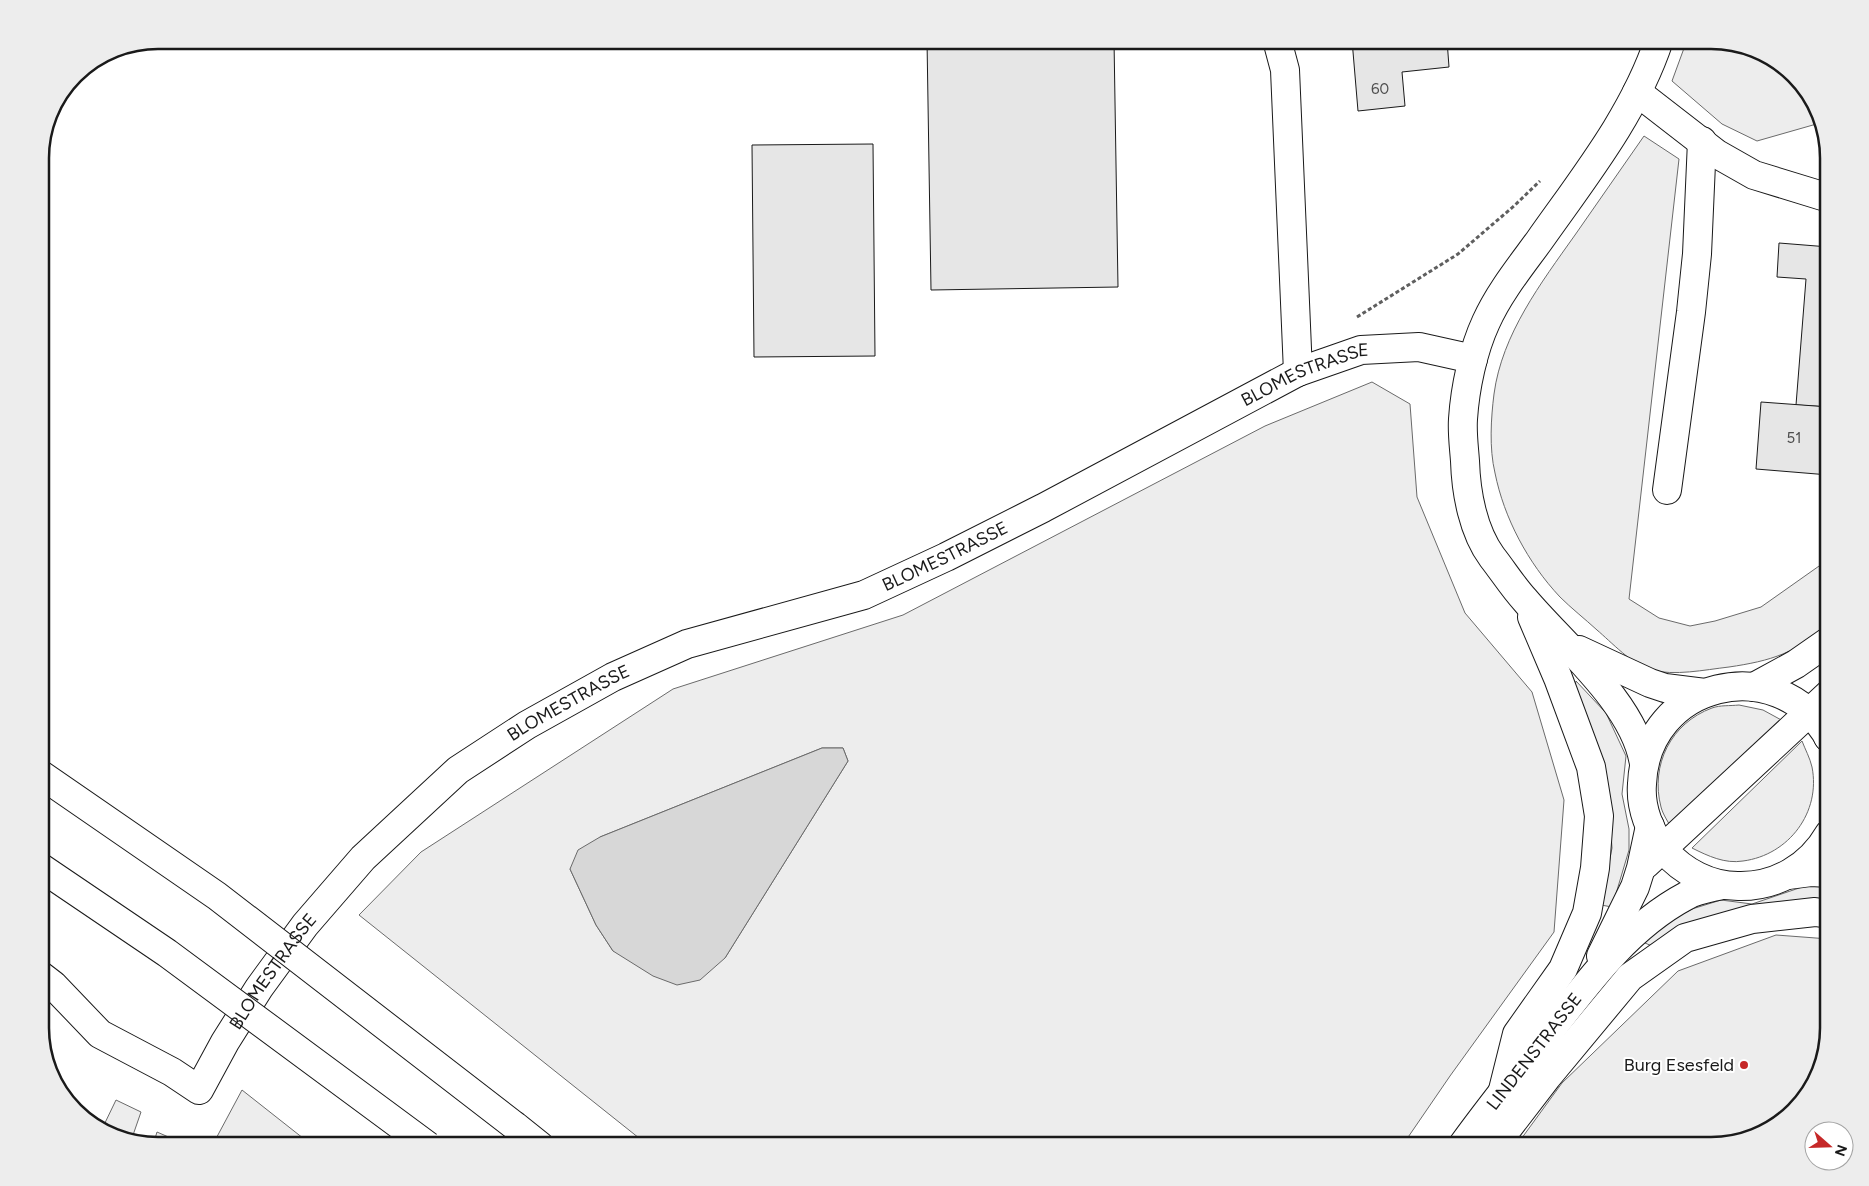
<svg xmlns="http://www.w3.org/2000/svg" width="1869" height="1186" font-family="Figtree,sans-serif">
  <rect width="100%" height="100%" fill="#fff"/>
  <g fill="#ededed" stroke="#6a6a6a" fill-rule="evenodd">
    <path d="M1687,40H1711L1776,60L1813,99L1820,123L1757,141L1722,124L1672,81Z"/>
    <path d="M1644,136L1679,159L1629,599L1659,618L1690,626L1715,621L1761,607L1829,559V622C1799,653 1770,661 1729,667C1703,670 1676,676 1650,670C1634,666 1610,641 1597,630C1585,619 1571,608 1560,597C1528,563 1504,518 1495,473C1489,448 1491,418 1494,394C1502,334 1541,283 1575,235C1598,202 1621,169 1644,136Z"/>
    <path d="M1372,382L1410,404L1417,497L1465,613L1532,692L1564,800L1554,932L1450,1076L1402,1146H649L359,915L421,852L673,689L903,615L1265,426ZM822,748H843L848,761L725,958L613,951L596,925L570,869L600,837Z"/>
    <path d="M1576,681L1606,713L1626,756L1622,794L1629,829V850L1612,907L1601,905L1612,848L1607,779L1574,692Z"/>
    <path d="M1739,705L1763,710L1785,722L1673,831C1669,823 1663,815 1661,807C1650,765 1671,723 1712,708C1720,705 1730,706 1739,705Z"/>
    <path d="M1802,741C1805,749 1810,758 1812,767C1821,812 1789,855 1743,861C1725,864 1708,856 1692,848Z"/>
    <path d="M1811,884L1829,885V904L1652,946L1645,943L1660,926L1692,909L1721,900L1752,904Z"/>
    <path d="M1776,935L1829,939V1029L1809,1093L1770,1130L1712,1146H1516L1562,1083L1678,971Z"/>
    <path d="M242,1090L313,1146H212Z"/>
    <path d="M116,1100L141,1112L132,1138L102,1129Z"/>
    <path d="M157,1132L189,1146L153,1145Z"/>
  </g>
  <path fill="#d7d7d7" stroke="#6a6a6a" d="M822,748H843L848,761L725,958L700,980L677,985L653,976L613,951L596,925L570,869L578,850L600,837Z"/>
  <g fill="#e6e6e6" stroke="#1a1a1a">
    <path d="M927,40H1114L1118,287L931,290Z"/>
    <path d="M1352,40H1447L1449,67L1402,72L1405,106L1358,111Z"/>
    <path d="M873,144L875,356L754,357L752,145Z"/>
    <path d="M1779,243L1829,247V407L1796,405L1806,279L1777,277Z"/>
    <path d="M1761,402L1829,407V475L1756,469Z"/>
  </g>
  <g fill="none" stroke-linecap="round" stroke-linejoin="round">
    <g stroke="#1a1a1a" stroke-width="30">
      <g id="minor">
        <path d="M1277,40L1285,70L1298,372"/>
        <path d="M1637,92L1717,154L1754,175L1829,198"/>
        <path d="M1667,490L1691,312L1697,254L1702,141"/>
        <path d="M1646,864L1829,694"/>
        <path id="s1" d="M40,975L53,985L100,1034L172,1072L199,1090L225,1042L259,988L305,925L363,858L458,770L527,725L613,677L687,644L864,595L946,557L1043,508L1298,372L1361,350L1419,347L1473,359"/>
      </g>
    </g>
    <g stroke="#1a1a1a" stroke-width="30">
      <g id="major">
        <path d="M1579,650L1650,683L1665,688L1705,693"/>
        <path d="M1829,738C1777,649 1646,682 1642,784C1640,808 1650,833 1665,851C1683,872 1710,886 1738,886C1776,887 1810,867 1829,834"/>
        <path d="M1644,764C1635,704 1563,645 1525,600C1513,587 1503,571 1492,557C1473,531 1466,493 1465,461C1464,447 1462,433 1463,419C1465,388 1473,350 1486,322C1499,293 1520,267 1539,241C1584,177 1634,115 1659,40"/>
        <path d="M1601,956L1635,887L1641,868L1650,826"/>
        <path d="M1502,1094L1517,1034L1563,969L1587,913L1595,868L1599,816L1591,767L1558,678L1532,617"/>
        <path id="s2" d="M1462,1146C1487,1111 1514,1078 1540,1044C1582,990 1624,929 1686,896C1696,890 1710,888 1722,885"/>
      </g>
    </g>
    <g stroke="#1a1a1a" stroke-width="30">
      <g id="highway">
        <path d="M1754,687L1796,664L1829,641"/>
        <path d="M1828,737L1829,733"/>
        <path d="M1788,875L1811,872L1829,873"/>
        <path d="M515,1126L540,1146"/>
        <path d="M1494,1146L1547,1077L1630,977L1685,938L1752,919L1815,912L1829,914"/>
      </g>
    </g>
    <path stroke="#5f5f5f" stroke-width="3" stroke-dasharray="4 2.5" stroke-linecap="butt" d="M1357,317L1458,254L1514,206L1540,181"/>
    <use href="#minor" stroke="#fff" stroke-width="28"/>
    <use href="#major" stroke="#fff" stroke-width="28"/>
    <use href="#highway" stroke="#fff" stroke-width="28"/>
    <g stroke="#1a1a1a" stroke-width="30" stroke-linecap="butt">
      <g id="highway-bridge">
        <path d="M40,774L217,896L515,1126"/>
        <path d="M40,867L167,953L428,1146"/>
      </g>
    </g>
    <use href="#highway-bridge" stroke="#fff" stroke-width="28"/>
  </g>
  <circle fill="#c62828" stroke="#fff" stroke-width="2" cx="1744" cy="1065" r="5"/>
  <g text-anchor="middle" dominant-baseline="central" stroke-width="4" stroke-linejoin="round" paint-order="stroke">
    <g font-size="15" fill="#4d4d4d">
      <text x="1380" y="89">60</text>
      <text x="1794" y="438">51</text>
    </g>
    <g font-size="18" fill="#1a1a1a" stroke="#fff">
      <text stroke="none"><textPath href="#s1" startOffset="1552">BLOMESTRASSE</textPath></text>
      <text stroke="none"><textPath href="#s1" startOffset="1148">BLOMESTRASSE</textPath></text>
      <text stroke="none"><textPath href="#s1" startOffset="742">BLOMESTRASSE</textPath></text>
      <text stroke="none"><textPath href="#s1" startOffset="338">BLOMESTRASSE</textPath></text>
      <text stroke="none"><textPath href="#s2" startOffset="119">LINDENSTRASSE</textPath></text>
    </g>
    <g font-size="18" fill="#1a1a1a" stroke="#fff" text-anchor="end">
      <text x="1734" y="1065">Burg Esesfeld</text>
    </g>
  </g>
  <path d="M0 0H1869V1186H0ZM158 49H1711A109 109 0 0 1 1820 158V1028A109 109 0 0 1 1711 1137H158A109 109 0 0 1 49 1028V158A109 109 0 0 1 158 49Z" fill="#ededed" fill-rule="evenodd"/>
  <path fill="none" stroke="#1a1a1a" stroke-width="2.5" d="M158 49H1711A109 109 0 0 1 1820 158V1028A109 109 0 0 1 1711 1137H158A109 109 0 0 1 49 1028V158A109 109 0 0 1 158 49Z"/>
  <g transform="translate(1829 1146) rotate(110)"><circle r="24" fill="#ffffff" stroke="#a3a3a3"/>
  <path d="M0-4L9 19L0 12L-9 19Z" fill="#c62828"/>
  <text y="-8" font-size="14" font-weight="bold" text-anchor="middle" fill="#1a1a1a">N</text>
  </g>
</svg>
